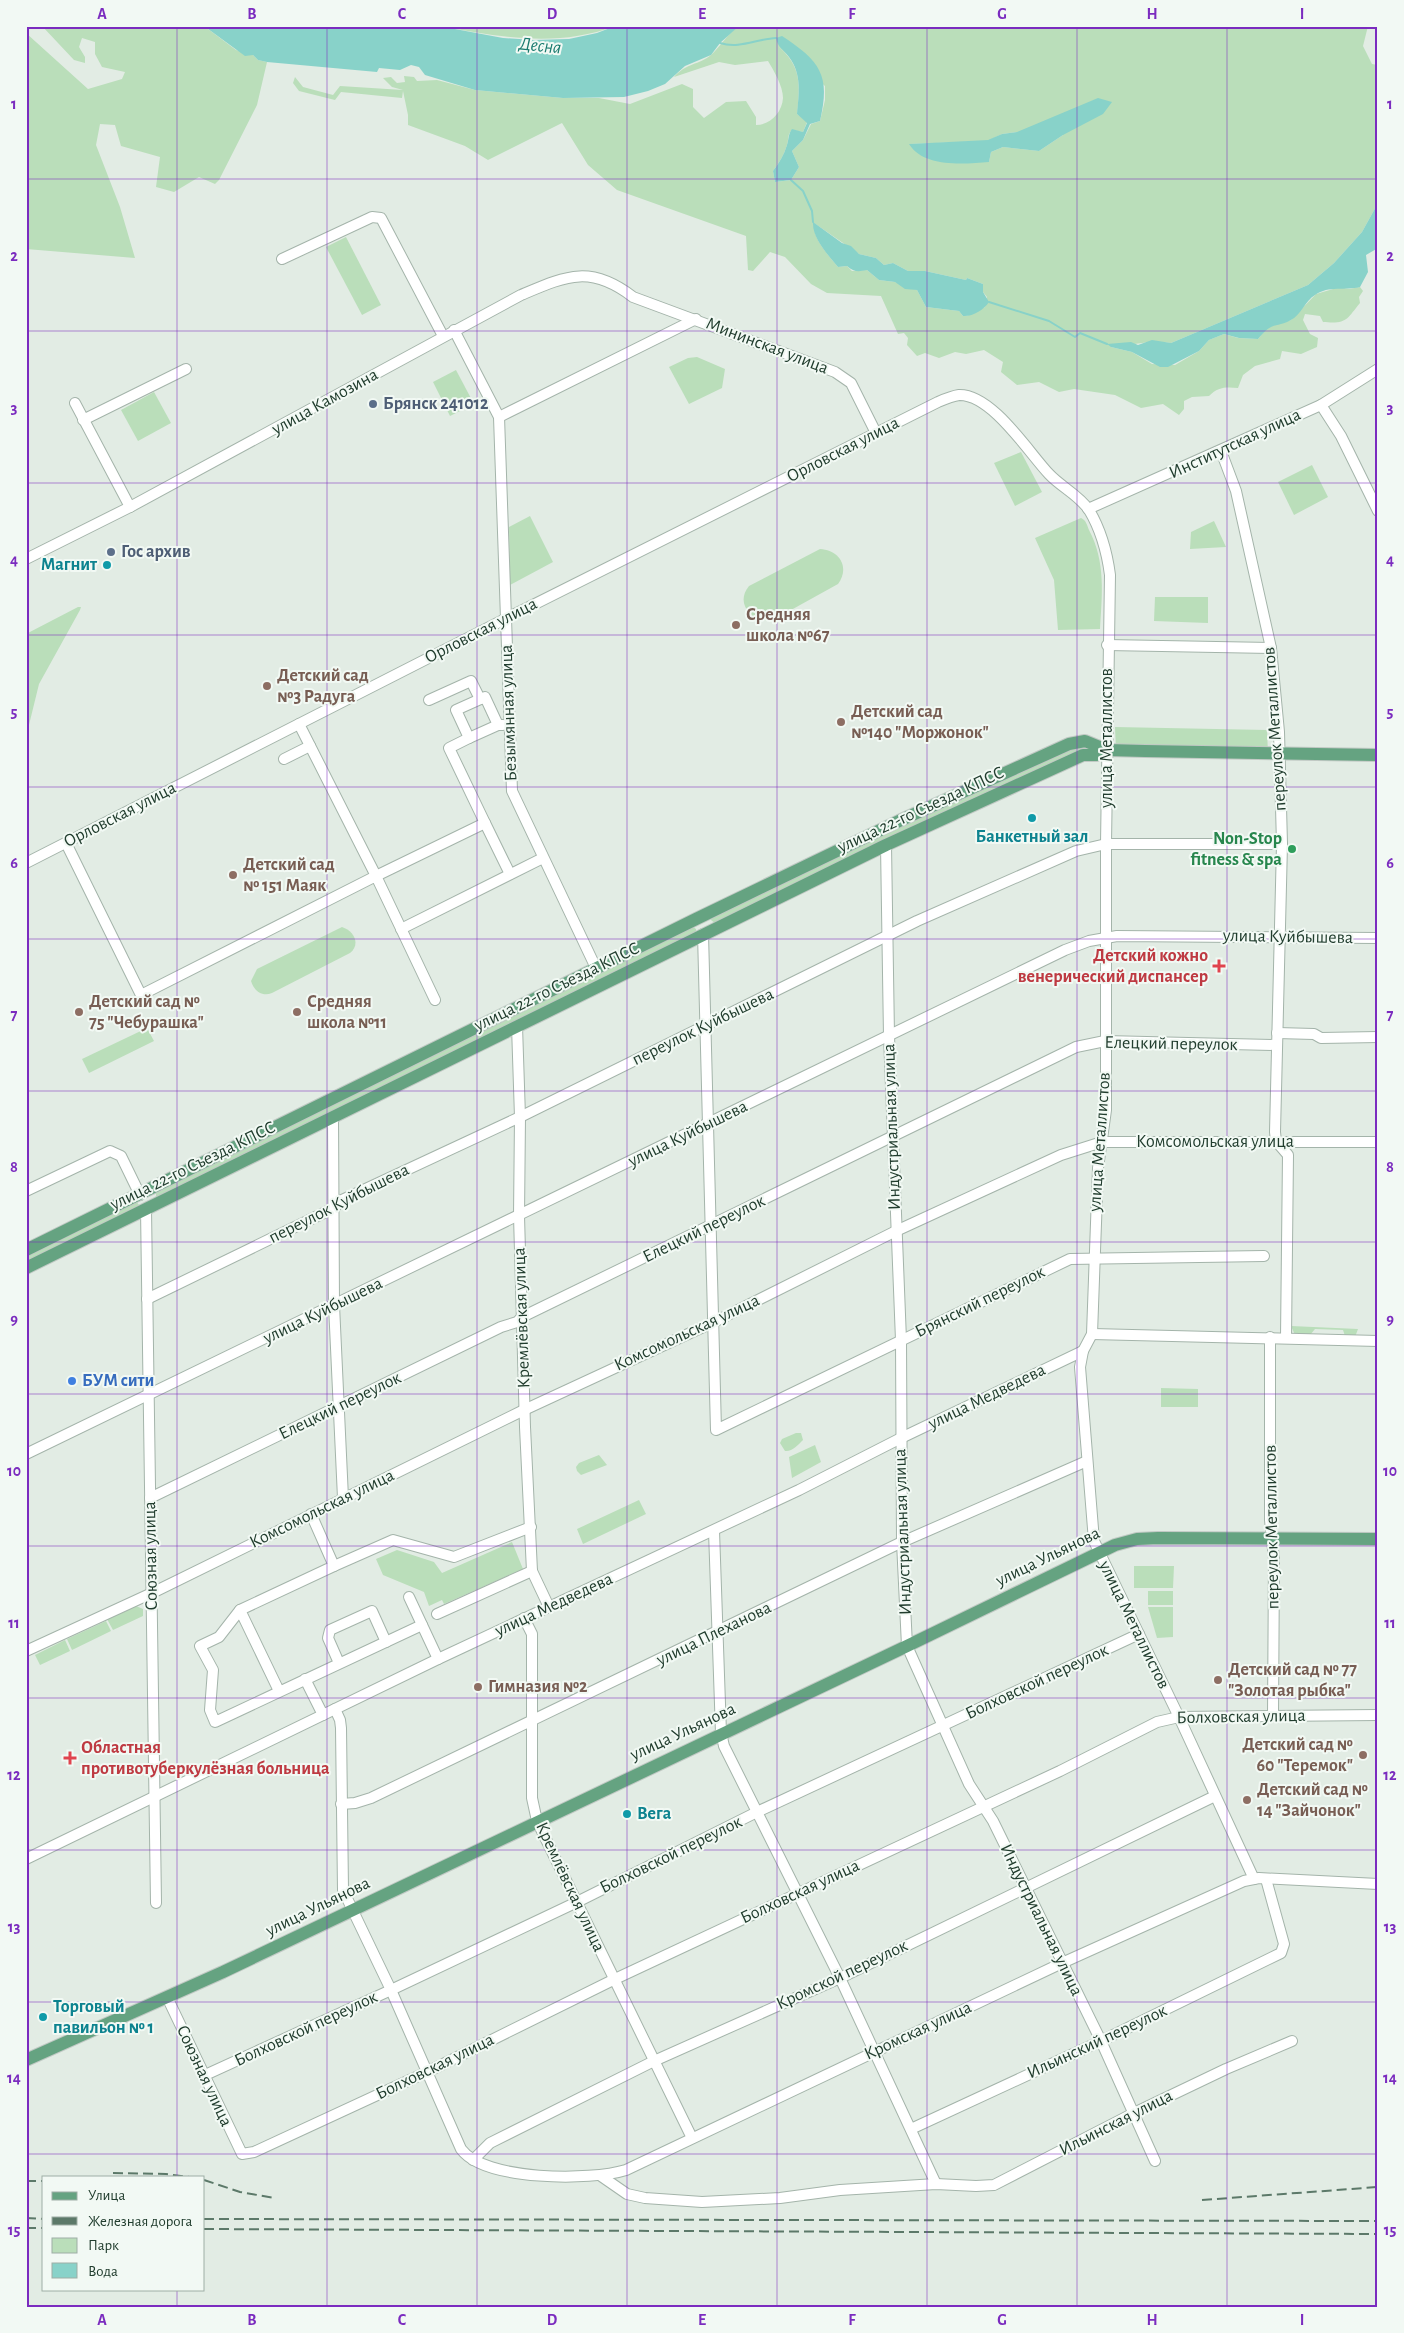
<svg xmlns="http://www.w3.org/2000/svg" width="1404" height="2333" font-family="'Alegreya Sans',sans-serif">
  <rect width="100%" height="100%" fill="#e2ece4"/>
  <g fill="#badeba" fill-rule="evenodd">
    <path d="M42,26H204L236,50L253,55L258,60L267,62L257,105L219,180L215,184L199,177L174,192L156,187L160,157L121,146L115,125L100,124L96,145L120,207L135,258L26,249V33L88,89L122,79L125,72L102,67L95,54V42L82,38L79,47L85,57V63L74,60Z"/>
    <path d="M440,26H615C557,48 499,37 440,26Z"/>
    <path d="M739,26H1368L1363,46L1372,64L1378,65V203L1362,232L1334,263L1308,285L1171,343C1150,340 1132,345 1111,347L1132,352L1152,364L1175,365L1199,351L1209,340L1224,334L1238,338L1258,339L1268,327L1291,320L1316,294L1340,287L1349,289L1360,287L1363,291L1359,297L1360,303C1346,320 1347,324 1323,322L1320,316L1305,314L1303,320L1310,334L1318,338L1317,347L1301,354L1282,351L1280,359L1255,366L1243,375L1238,388C1225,387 1218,387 1209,396L1192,397L1184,401V409L1179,415L1163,404L1141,408L1115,395L1074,389L1059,392L1039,382L1017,385L1001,372L1003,362L984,350L966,354L955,352L939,358L925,353L917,356L907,345L908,338L904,333L898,334L881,296L827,293L811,284L785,257L770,252L753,271L748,270L746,236L617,190L588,165L562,123L488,160L465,146L408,125V115L403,91L402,98L341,92L335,100L299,91L293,83L295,77L303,87L333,95L340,86L403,90L392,87L383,78L391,77L397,83L405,82L404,76L414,77L417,81L437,80L475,90L563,98H599L630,104L682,84L693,89V107L704,118L726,102L746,101L756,117V125C770,125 782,113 783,98C783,86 774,71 768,61L735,65L719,62L674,77C686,63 699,65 711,55C721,46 727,34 739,26ZM778,46L825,86V100L820,121L811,124L803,140L792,151L799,167L791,180L775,182L773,171C779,163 784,155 787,145C789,139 787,135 792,130L803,132L807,122L797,114C800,84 802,67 778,46ZM1017,132L1063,135L1039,151L1003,147L991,152L989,162H951L929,159L910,144L988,141L1002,134ZM814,223L859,254L876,258L884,265L893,263L908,271H925L966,280L967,278L983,284V292L987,297L985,307L967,316H963L959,311L926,307L917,290L895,282L879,280L867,270L852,271L847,266L838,267C828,255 812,238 814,223Z"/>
    <path d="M346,237L381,305L362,315L326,247Z"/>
    <path d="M697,357L725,369L722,388L689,404L669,367L688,358Z"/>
    <path d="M456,370L474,404L450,416L433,382Z"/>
    <path d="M154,392L171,423L138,441L121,410Z"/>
    <path d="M1021,452L1042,492L1015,506L994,463Z"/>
    <path d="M1312,465L1328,497L1294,515L1278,482Z"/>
    <path d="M530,516L553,562L510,585L509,527Z"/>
    <path d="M1081,518C1086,520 1087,525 1089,530C1106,562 1102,595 1100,629L1058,630L1054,580L1035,538Z"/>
    <path d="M1214,521L1226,547L1190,549L1191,532Z"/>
    <path d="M820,549C840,550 850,568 838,584L773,620C753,624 734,604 749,586Z"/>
    <path d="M1155,597H1208V623L1154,621Z"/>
    <path d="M78,607H81L80,610L39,684L28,729H26V634Z"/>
    <path d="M1115,727L1267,730L1268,754L1116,750Z"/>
    <path d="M1073,747H1098L716,924L711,920L712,917L887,831Z"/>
    <path d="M342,927C354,931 361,944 350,953L272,993C262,997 254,991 251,981L257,969Z"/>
    <path d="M693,927L696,929V933L158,1198L156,1197V1193Z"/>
    <path d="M147,1028L154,1041L89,1073L82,1059Z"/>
    <path d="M136,1201L139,1205L26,1263V1254Z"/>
    <path d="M1291,1326L1358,1329L1355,1337L1345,1336L1343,1330L1315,1329L1310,1335H1295Z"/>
    <path d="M1161,1388L1198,1389V1407H1161Z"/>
    <path d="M796,1433H801L803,1440C798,1445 792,1452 785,1451L780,1443L782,1439Z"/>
    <path d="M815,1445L821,1462L792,1478L789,1457Z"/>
    <path d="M599,1455L607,1465L581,1475L577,1471L576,1467L579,1463Z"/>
    <path d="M639,1500L646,1514L583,1544L577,1529Z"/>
    <path d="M512,1542L523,1569L444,1604L442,1600L429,1606L424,1592L383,1575L376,1559L397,1550L434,1562L442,1573Z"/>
    <path d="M1134,1566H1174L1173,1588H1134Z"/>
    <rect x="1148" y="1591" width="25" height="14"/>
    <path d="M136,1606L143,1609V1616L113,1630L107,1619Z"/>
    <path d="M1148,1607H1173V1637L1157,1638Z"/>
    <path d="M106,1621L111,1631L72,1650L67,1639Z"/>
    <path d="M65,1640L70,1651L40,1665L35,1655Z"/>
  </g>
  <g fill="#88d2c9">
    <path d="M204,26H439L503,38L534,40L569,39L597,33L615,26H739L720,43L711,55L685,66L665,84L648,91L624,97L563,98L475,90L425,75L419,67L411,65L400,70L379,68L377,72L267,62L258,60L253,55L245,56Z"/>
    <path d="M782,36C820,61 831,75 820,121L810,124L803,140L792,151L799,167L791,180L775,182L773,171C779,163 784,155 787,145C789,138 788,135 792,129L803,132L807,123L797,114C799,94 802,74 789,57C783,49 778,48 776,38Z"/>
    <path d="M1098,98L1112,102L1103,114L1063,135L1039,151L1003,147L991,152L989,162C964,164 924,168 909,144L988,140L1002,134L1017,132Z"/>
    <path d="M1378,203V248L1366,255L1368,272L1360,287C1345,291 1329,285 1315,295C1305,301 1301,315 1291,320C1274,329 1274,320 1258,339L1239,338L1224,334L1209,340L1199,351L1168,367H1160L1132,352L1111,347L1107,344L1131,342L1138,345L1152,340L1171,343L1308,285L1334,263L1362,232Z"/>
    <path d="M813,222L842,243L851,246L859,254L876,258L884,265L893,263L908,271H925L966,280L967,278L983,284V292L989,302C984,310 972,317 963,316L959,311L926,307L917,290L905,289L895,282L879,280L867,270C858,272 854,272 847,266L838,267C828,255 812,238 813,222Z"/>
  </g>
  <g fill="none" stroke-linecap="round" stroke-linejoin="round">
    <g stroke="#88d2c9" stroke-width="2">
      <path d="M720,43C740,49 756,39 776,38"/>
      <path d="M791,180L803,191L812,211L813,222"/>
      <path d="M989,302L1049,321L1075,337L1080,333L1107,344"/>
    </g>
    <g stroke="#a4b4aa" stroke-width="12">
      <g id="minor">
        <path d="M282,259L372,217L381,218L443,336"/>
        <path d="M454,330L499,417L512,791L596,968"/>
        <path d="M75,403L130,507"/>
        <path d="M1321,405L1341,436L1378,511"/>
        <path d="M499,417L696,319"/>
        <path d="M83,420L186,369"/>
        <path d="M1221,451L1236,491L1271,648L1279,732L1282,844L1275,1132L1276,1141L1288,1155L1286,1338"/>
        <path d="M1088,509L1321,405L1378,369"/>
        <path d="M26,559L130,507L521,295C566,276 590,264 633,297L835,372L851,383L876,433"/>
        <path d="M1107,645L1271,648"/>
        <path d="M429,700L471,681L480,699"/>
        <path d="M299,724L376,876L485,823L510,874"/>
        <path d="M469,738L498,725H503"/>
        <path d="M284,759L310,746"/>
        <path d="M485,823L449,748L469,738L456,710L485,697L498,725"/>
        <path d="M66,843L141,995L376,876L435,1000"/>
        <path d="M886,845L889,1036L901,1340L902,1542L907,1646L969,1784L993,1821L1101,2041L1155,2161"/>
        <path d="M26,863L507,618L938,402C945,399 952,396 959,395C992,394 1029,453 1049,474C1061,487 1079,495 1089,510C1101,530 1107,552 1110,575L1106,844V1110L1098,1168L1092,1334L1083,1351L1080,1367L1094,1541L1179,1717L1254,1879"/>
        <path d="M401,929L543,858"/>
        <path d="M703,934L716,1430L1070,1259L1264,1256"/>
        <path d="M517,1026L520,1117L519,1216L525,1427L532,1571L549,1607"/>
        <path d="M1277,1033L1314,1034L1321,1038L1378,1037"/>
        <path d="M333,1117L334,1305L343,1498"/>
        <path d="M26,1191L110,1151L121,1156L140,1195"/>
        <path d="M146,1209L156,1903"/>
        <path d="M147,1299L334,1208L342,1200L520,1117L917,921L1076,851L1106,844H1282"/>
        <path d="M1092,1334L1378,1341"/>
        <path d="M1270,1337V1520L1274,1559L1273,1716"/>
        <path d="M26,1454L1065,950L1089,941L1117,936L1378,938"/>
        <path d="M150,1498L501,1327L517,1322L522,1317L1076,1047L1105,1041L1277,1045"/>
        <path d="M714,1531L721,1733L724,1746L840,1978L936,2184"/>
        <path d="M334,1566L393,1540L454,1557L531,1527"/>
        <path d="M409,1597L438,1659"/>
        <path d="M240,1610L219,1637L200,1646L213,1670L210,1710L215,1722L422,1625"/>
        <path d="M437,1614L532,1571"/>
        <path d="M524,1618L532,1634V1798L537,1821L692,2138"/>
        <path d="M26,1651L152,1593L524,1410L714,1322L896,1231L1061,1155L1102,1142H1378"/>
        <path d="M339,1663L328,1638L330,1630L372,1611L386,1642"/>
        <path d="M305,1679L323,1715"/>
        <path d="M279,1691L240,1610L334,1566L311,1514"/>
        <path d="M335,1709L340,1720L341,1728L343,1890L391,1990L461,2149C484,2181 591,2181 626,2170L1062,1963L1244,1881L1259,1878L1378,1884"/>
        <path d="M341,1804L355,1803L371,1798L902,1542L1087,1461"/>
        <path d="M26,1859L438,1659L799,1490L901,1438L1083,1351"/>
        <path d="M167,1997L242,2154L254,2152L427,2072L615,1979L1060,1771L1157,1722L1179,1717L1378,1715"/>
        <path d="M203,2076L391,1990L575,1903L757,1812L1139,1634"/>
        <path d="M911,2129L1101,2041L1281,1953L1284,1944L1266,1879"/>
        <path d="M473,2160L490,2143L654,2061L840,1978L1215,1796"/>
        <path d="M601,2176L627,2194L645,2198L702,2202L780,2198L840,2190L936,2184L976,2186L994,2185L1134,2113L1226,2069L1292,2041"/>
      </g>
    </g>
    <g stroke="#c1c9c4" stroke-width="14">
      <g id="major">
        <path d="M26,1250L696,919L899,821L1069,744L1085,741L1107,750L1145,751L1378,755"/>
        <path d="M26,1268L886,845L1083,755H1097L1107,750"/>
        <path d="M26,2060L223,1972L907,1646L1115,1545L1137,1539L1158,1538L1378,1539"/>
      </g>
    </g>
    <use href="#minor" stroke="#fff" stroke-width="10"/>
    <use href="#major" stroke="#65a381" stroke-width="12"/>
    <g stroke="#5c7969" stroke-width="2" stroke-dasharray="10 5" stroke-linecap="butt">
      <path d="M113,2173L166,2174L189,2177"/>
      <path d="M204,2180L240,2192L275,2198"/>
      <path d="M26,2181H44"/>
      <path d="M1202,2200L1378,2187"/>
      <path d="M26,2218L44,2219"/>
      <path d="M204,2219L1378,2221"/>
      <path d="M26,2228H44"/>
      <path d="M204,2229L1378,2234"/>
    </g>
  </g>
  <path fill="none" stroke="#7b2cbf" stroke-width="1" stroke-opacity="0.55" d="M177,26V2177M327,26V2307M477,26V2307M627,26V2307M777,26V2307M927,26V2307M1077,26V2307M1227,26V2307M26,179H1378M26,331H1378M26,483H1378M26,635H1378M26,787H1378M26,939H1378M26,1091H1378M26,1242H1378M26,1394H1378M26,1546H1378M26,1698H1378M26,1850H1378M26,2002H1378M26,2154H1378M177,2289V2307"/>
  <g fill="#5c6f8a" stroke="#f2f9f4" stroke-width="2">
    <circle cx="373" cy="404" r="5"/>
    <circle cx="111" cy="552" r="5"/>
  </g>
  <g fill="#0f9aa8" stroke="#f2f9f4" stroke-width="2">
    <circle cx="107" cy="565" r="5"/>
    <circle cx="1032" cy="818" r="5"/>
    <circle cx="627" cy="1814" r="5"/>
    <circle cx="43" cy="2017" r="5"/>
  </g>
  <g fill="#8d6e63" stroke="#f2f9f4" stroke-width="2">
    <circle cx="736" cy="625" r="5"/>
    <circle cx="267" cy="686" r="5"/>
    <circle cx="841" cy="722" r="5"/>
    <circle cx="233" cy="875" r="5"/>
    <circle cx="79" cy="1012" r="5"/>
    <circle cx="297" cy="1012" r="5"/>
    <circle cx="1218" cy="1680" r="5"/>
    <circle cx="478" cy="1687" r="5"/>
    <circle cx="1363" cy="1755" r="5"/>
    <circle cx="1247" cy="1800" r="5"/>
  </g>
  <circle fill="#2e9e5b" stroke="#f2f9f4" stroke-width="2" cx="1292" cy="849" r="5"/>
  <g fill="#e0444e" stroke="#f2f9f4" stroke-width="2">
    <path d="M1216.5 958.5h5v5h5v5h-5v5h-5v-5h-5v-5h5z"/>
    <path d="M67.5 1750.5h5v5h5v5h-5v5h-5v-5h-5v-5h5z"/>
  </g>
  <circle fill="#3f7fe0" stroke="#f2f9f4" stroke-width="2" cx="72" cy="1381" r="5"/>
  <g text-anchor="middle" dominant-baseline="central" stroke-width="4" stroke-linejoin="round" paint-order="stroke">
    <g font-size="18" fill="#213d2e" stroke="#f2f9f4">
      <text transform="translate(767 346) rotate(21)">Мининская улица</text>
      <text transform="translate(325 402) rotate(-29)">улица Камозина</text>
      <text transform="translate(1235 444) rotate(-25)">Институтская улица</text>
      <text transform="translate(843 450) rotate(-27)">Орловская улица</text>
      <text transform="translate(481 631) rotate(-27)">Орловская улица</text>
      <text transform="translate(509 713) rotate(-92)">Безымянная улица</text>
      <text transform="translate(1275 729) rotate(-94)">переулок Металлистов</text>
      <text transform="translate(1107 738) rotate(-90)">улица Металлистов</text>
      <text transform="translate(921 810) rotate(-25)">улица 22-го Съезда КПСС</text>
      <text transform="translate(120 815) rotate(-27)">Орловская улица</text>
      <text transform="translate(1288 937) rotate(1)">улица Куйбышева</text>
      <text transform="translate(557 987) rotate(-26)">улица 22-го Съезда КПСС</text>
      <text transform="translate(703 1027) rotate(-26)">переулок Куйбышева</text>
      <text transform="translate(1171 1044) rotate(1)">Елецкий переулок</text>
      <text transform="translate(892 1127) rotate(-92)">Индустриальная улица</text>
      <text transform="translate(688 1134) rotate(-26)">улица Куйбышева</text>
      <text transform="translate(1100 1142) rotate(-86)">улица Металлистов</text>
      <text x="1215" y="1142">Комсомольская улица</text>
      <text transform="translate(193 1166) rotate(-26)">улица 22-го Съезда КПСС</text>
      <text transform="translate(339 1204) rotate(-27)">переулок Куйбышева</text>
      <text transform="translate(704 1229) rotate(-26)">Елецкий переулок</text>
      <text transform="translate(980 1302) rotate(-26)">Брянский переулок</text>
      <text transform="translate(323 1311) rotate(-26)">улица Куйбышева</text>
      <text transform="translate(522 1318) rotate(-92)">Кремлёвская улица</text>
      <text transform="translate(687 1333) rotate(-25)">Комсомольская улица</text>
      <text transform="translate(987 1397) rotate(-26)">улица Медведева</text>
      <text transform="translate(340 1406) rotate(-26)">Елецкий переулок</text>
      <text transform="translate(322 1509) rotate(-26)">Комсомольская улица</text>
      <text transform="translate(1272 1527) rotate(-91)">переулок Металлистов</text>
      <text transform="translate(903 1532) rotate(-92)">Индустриальная улица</text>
      <text transform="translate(151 1556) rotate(-91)">Союзная улица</text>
      <text transform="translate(1048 1557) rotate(-26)">улица Ульянова</text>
      <text transform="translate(554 1605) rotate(-25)">улица Медведева</text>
      <text transform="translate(1134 1625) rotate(64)">улица Металлистов</text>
      <text transform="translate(714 1634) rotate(-26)">улица Плеханова</text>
      <text transform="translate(1037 1682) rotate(-25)">Болховской переулок</text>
      <text transform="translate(1241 1717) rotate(-1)">Болховская улица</text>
      <text transform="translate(683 1732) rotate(-25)">улица Ульянова</text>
      <text transform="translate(671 1855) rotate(-26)">Болховской переулок</text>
      <text transform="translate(570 1887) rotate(65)">Кремлёвская улица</text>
      <text transform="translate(800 1892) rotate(-25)">Болховская улица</text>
      <text transform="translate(318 1907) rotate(-26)">улица Ульянова</text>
      <text transform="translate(1041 1920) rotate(64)">Индустриальная улица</text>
      <text transform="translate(842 1975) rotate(-25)">Кромской переулок</text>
      <text transform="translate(306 2029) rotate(-25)">Болховской переулок</text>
      <text transform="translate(918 2031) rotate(-25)">Кромская улица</text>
      <text transform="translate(1097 2042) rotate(-25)">Ильинский переулок</text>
      <text transform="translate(435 2067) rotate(-26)">Болховская улица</text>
      <text transform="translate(204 2076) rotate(65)">Союзная улица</text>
      <text transform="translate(1116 2123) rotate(-27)">Ильинская улица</text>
    </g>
    <g font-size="18" font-weight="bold" fill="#4e5e75" stroke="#f2f9f4" text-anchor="start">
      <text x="383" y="404">Брянск 241012</text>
      <text x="121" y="552">Гос архив</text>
    </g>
    <g font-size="18" font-weight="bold" fill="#0d838f" stroke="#f2f9f4" text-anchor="start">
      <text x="97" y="565" text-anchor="end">Магнит</text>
      <text x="1032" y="837" text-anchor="middle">Банкетный зал</text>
      <text x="637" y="1814">Вега</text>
      <text x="53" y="2007">Торговый<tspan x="53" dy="21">павильон № 1</tspan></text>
    </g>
    <g font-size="18" font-weight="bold" fill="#785e54" stroke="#f2f9f4" text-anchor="start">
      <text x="746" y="615">Средняя<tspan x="746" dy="21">школа №67</tspan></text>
      <text x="277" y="676">Детский сад<tspan x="277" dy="21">№3 Радуга</tspan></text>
      <text x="851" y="712">Детский сад<tspan x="851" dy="21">№140 "Моржонок"</tspan></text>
      <text x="243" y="865">Детский сад<tspan x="243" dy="21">№ 151 Маяк</tspan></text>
      <text x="89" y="1002">Детский сад №<tspan x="89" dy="21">75 "Чебурашка"</tspan></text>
      <text x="307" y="1002">Средняя<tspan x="307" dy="21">школа №11</tspan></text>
      <text x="1228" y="1670">Детский сад № 77<tspan x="1228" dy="21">"Золотая рыбка"</tspan></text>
      <text x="488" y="1687">Гимназия №2</text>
      <text x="1353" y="1745" text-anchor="end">Детский сад №<tspan x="1353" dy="21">60 "Теремок"</tspan></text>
      <text x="1257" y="1790">Детский сад №<tspan x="1257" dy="21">14 "Зайчонок"</tspan></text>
    </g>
    <g font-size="18" font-weight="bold" fill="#27864d" stroke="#f2f9f4" text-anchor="end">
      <text x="1282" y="839">Non-Stop<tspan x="1282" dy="21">fitness &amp; spa</tspan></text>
    </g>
    <g font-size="18" font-weight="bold" fill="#be3a42" stroke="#f2f9f4" text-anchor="end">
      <text x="1208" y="956">Детский кожно<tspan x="1208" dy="21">венерический диспансер</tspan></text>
      <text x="81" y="1748" text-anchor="start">Областная<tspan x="81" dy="21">противотуберкулёзная больница</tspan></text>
    </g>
    <g font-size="18" font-weight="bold" fill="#366cbe" stroke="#f2f9f4" text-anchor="start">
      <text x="82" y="1381">БУМ сити</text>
    </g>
    <g font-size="19" font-style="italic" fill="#1a7b6f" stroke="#f2f9f4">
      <text transform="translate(540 46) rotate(6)">Десна</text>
    </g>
  </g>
  <rect width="1404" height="2333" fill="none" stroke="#f2f9f4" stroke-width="55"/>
  <rect x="42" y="2176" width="162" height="115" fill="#f2f9f4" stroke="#9eaea5"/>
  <rect x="52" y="2192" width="25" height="8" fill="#65a381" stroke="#9eaea5"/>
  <text x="88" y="2200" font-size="15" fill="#213d2e">Улица</text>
  <rect x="52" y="2217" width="25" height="8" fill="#5c7969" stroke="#9eaea5"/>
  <text x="88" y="2226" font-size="15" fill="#213d2e">Железная дорога</text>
  <rect x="52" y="2238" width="25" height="15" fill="#badeba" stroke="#9eaea5"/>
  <text x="88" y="2250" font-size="15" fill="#213d2e">Парк</text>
  <rect x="52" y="2263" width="25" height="15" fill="#88d2c9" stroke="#9eaea5"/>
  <text x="88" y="2276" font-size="15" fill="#213d2e">Вода</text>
  <rect x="28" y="28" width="1348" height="2278" fill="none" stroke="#7b2cbf" stroke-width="2"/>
  <g font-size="16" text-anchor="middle" font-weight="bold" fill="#7b2cbf">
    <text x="102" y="19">A</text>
    <text x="252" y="19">B</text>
    <text x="402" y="19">C</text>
    <text x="552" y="19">D</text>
    <text x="702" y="19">E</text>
    <text x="852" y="19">F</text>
    <text x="1002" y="19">G</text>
    <text x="1152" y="19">H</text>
    <text x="1302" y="19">I</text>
    <text x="14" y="109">1</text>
    <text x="1390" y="109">1</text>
    <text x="14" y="261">2</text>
    <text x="1390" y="261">2</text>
    <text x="14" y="413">3</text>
    <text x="1390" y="413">3</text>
    <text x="14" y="565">4</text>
    <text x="1390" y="565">4</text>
    <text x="14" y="717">5</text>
    <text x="1390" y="717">5</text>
    <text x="14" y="868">6</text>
    <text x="1390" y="868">6</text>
    <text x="14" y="1020">7</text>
    <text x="1390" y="1020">7</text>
    <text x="14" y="1172">8</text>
    <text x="1390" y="1172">8</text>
    <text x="14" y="1324">9</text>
    <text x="1390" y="1324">9</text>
    <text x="14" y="1476">10</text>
    <text x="1390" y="1476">10</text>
    <text x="14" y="1628">11</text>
    <text x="1390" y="1628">11</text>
    <text x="14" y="1780">12</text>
    <text x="1390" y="1780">12</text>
    <text x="14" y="1932">13</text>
    <text x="1390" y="1932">13</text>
    <text x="14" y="2083">14</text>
    <text x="1390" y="2083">14</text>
    <text x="14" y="2235">15</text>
    <text x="1390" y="2235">15</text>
    <text x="102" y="2325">A</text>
    <text x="252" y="2325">B</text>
    <text x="402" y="2325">C</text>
    <text x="552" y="2325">D</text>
    <text x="702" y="2325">E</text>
    <text x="852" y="2325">F</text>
    <text x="1002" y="2325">G</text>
    <text x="1152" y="2325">H</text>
    <text x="1302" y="2325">I</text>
  </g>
</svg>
